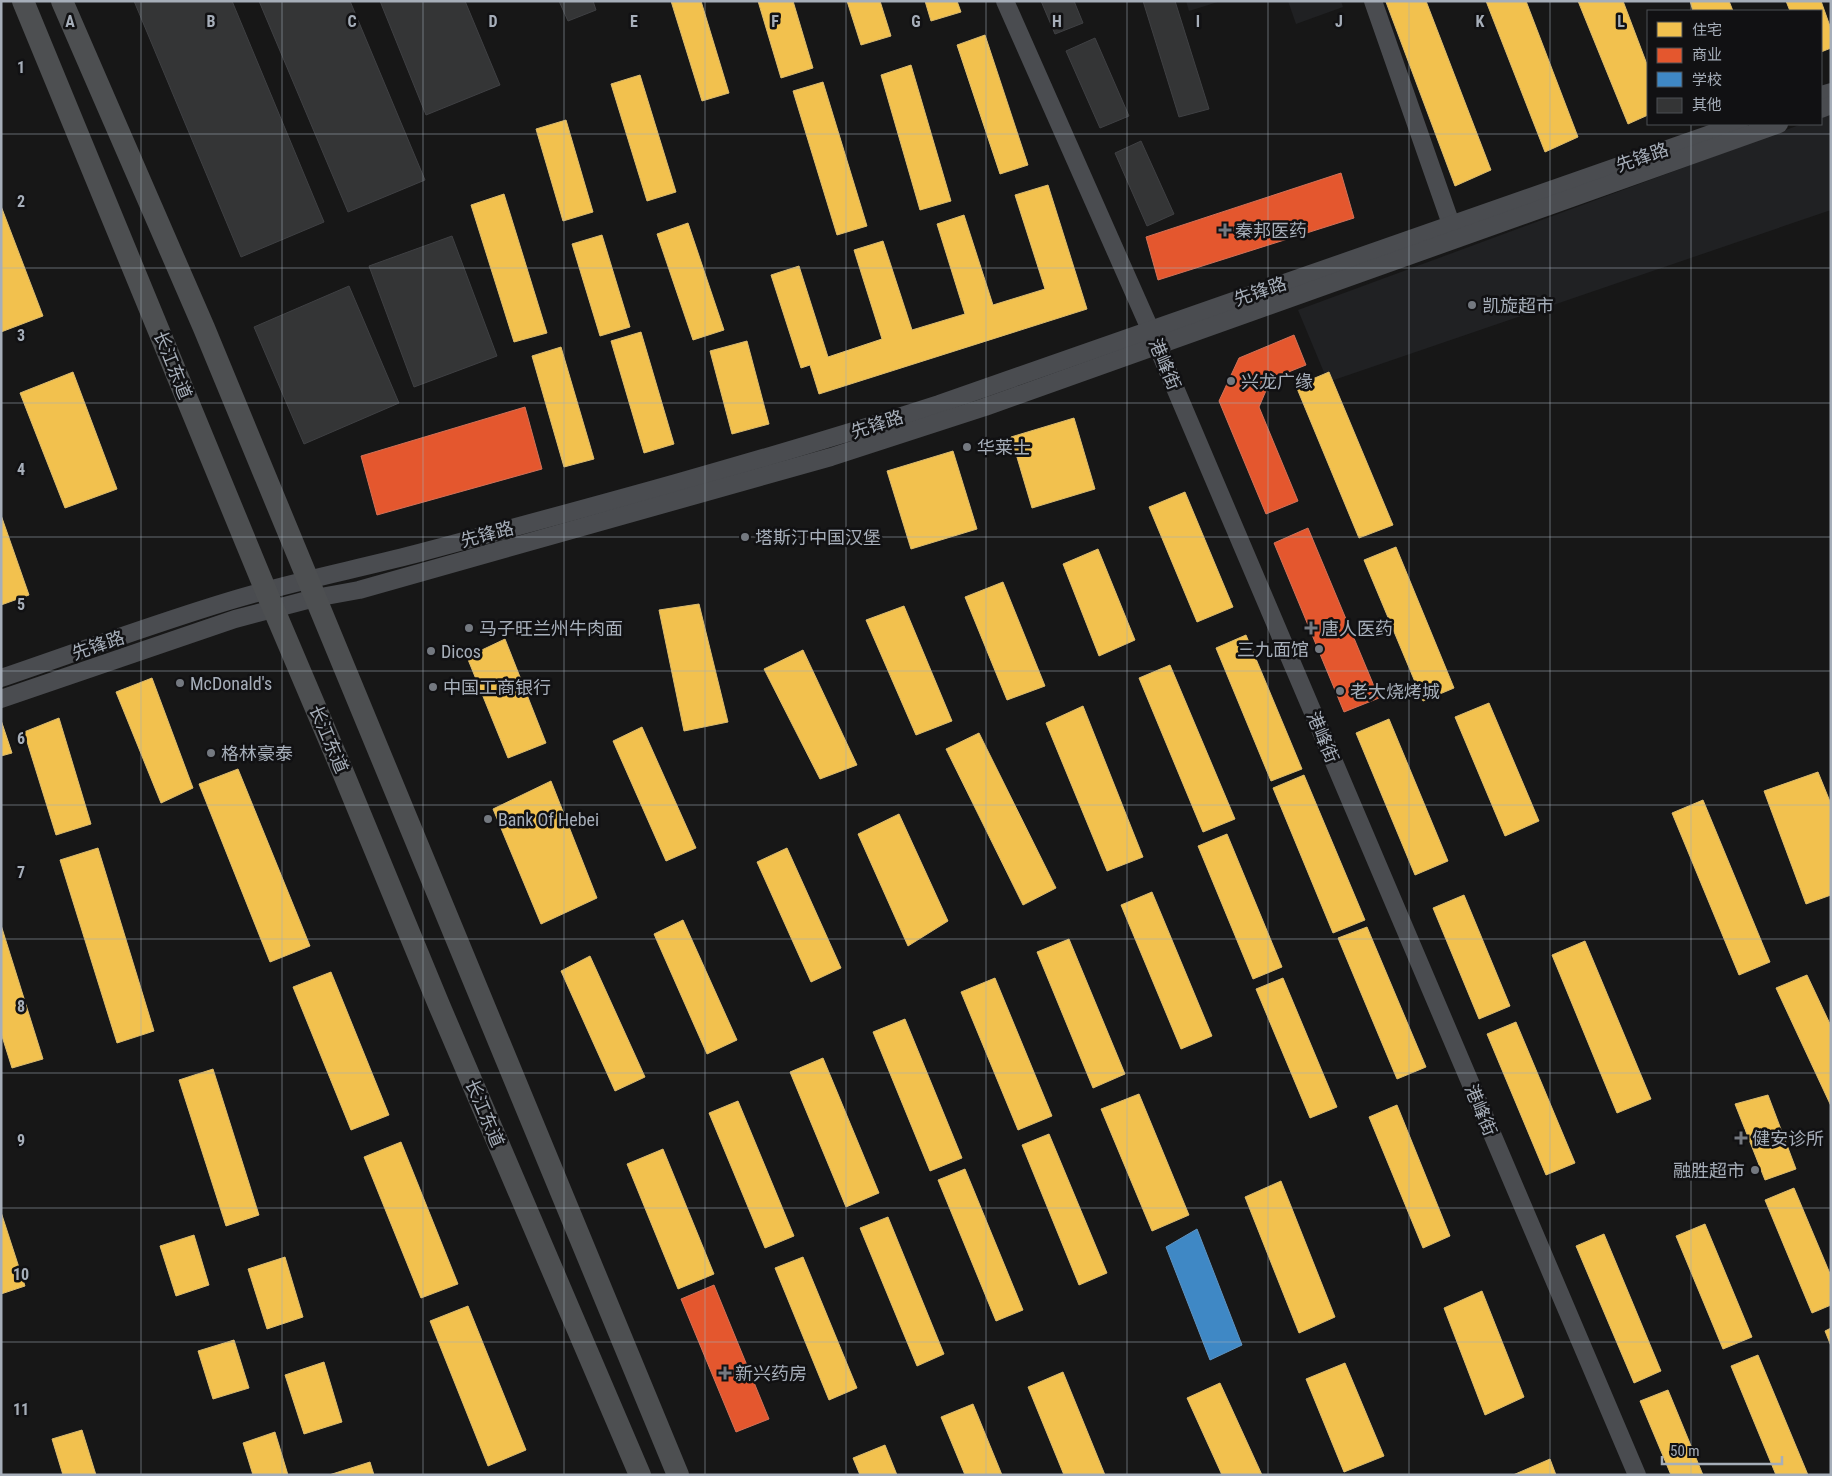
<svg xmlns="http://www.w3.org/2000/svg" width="1832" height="1476" font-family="'Roboto Condensed','Noto Sans SC',sans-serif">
  <rect width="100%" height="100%" fill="#171717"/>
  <g fill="#202123">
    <path d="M1186,1H1221L1189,11Z"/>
    <path d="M1288,1H1341L1343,7L1296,24Z"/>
    <path d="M1831,113V210L1328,382L1298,310L1802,124H1821V117Z"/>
  </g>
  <g fill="#f2c14e" stroke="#dbbb6e">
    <path d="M671,1H701L729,93L702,101Z"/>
    <path d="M758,1H793L813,68L781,78Z"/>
    <path d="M847,1H880L891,36L861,45Z"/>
    <path d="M925,1H957L961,12L931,21Z"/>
    <path d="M1388,1H1426L1491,170L1455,186L1386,2Z"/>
    <path d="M1486,1H1526L1578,137L1545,152Z"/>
    <path d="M1578,1H1623L1648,67V115L1628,124Z"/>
    <path d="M1690,1H1729L1733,11H1693Z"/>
    <path d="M1786,1H1821L1831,29V48L1821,52V11H1790Z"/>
    <path d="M985,35L1028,165L1000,174L957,45Z"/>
    <path d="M911,65L951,201L920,210L881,75Z"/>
    <path d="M640,75L676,192L647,201L611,84Z"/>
    <path d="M823,82L867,226L837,235L793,91Z"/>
    <path d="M566,120L593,212L563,221L536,129Z"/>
    <path d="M1048,185L1087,309L819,394L810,365L801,368L771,275L799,266L828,357L882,339L854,250L883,241L912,330L965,314L937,224L964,215L993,305L1045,289L1015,195Z"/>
    <path d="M504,194L547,333L514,342L471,205Z"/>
    <path d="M1,206L43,316L1,332Z"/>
    <path d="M688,223L724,330L693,340L657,234Z"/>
    <path d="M602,235L630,327L600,336L572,244Z"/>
    <path d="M641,332L674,444L644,453L611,341Z"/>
    <path d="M747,341L769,424L732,434L710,351Z"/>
    <path d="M561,347L594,459L564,467L532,356Z"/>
    <path d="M73,372L117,489L65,508L20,393Z"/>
    <path d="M1329,372L1393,525L1359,538L1296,386Z"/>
    <path d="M1074,418L1095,489L1032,508L1011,437Z"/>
    <path d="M953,451L977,529L911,549L887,471Z"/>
    <path d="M1185,492L1233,607L1197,622L1149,507Z"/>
    <path d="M1,515L29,595L1,605Z"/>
    <path d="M1396,547L1454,688L1423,701L1364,560Z"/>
    <path d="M1098,549L1135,640L1099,656L1063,564Z"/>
    <path d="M1003,582L1045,686L1007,700L965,597Z"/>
    <path d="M699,604L728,722L684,731L659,610Z"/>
    <path d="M904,606L952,721L916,735L866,620Z"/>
    <path d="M1246,635L1302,769L1271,781L1216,648Z"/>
    <path d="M505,639L546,743L508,758L467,657Z"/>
    <path d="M803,650L857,765L820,779L764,669Z"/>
    <path d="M1170,665L1235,819L1203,832L1139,678Z"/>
    <path d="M152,678L193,788L161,803L116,692Z"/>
    <path d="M1489,703L1539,821L1505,836L1455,717Z"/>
    <path d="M1083,706L1143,857L1107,871L1046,723Z"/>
    <path d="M59,718L91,824L56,835L24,732Z"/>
    <path d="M1389,719L1448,861L1415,875L1356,733Z"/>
    <path d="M1,720L12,753L1,756Z"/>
    <path d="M642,727L696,848L666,861L613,741Z"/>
    <path d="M979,733L1056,888L1023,905L946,749Z"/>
    <path d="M238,769L310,946L270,962L199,784Z"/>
    <path d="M1818,772L1831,804V895L1806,904L1764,791Z"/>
    <path d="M1304,775L1365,920L1333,933L1273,788Z"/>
    <path d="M551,781L597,898L541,924L493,809Z"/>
    <path d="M1703,800L1770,962L1739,975L1672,813Z"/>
    <path d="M899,814L948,921L908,946L858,834Z"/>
    <path d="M1227,834L1282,967L1253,979L1198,846Z"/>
    <path d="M98,848L154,1031L117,1043L60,860Z"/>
    <path d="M787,848L841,968L811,982L757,862Z"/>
    <path d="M1152,892L1212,1036L1181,1049L1121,905Z"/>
    <path d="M1464,895L1510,1006L1479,1019L1433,908Z"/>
    <path d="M683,920L737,1040L707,1054L654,934Z"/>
    <path d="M1,925L43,1059L12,1068L1,1033Z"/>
    <path d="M1367,927L1426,1067L1397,1079L1338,938Z"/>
    <path d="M1069,939L1125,1074L1093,1088L1037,952Z"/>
    <path d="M1585,941L1651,1099L1617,1113L1552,955Z"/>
    <path d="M590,956L645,1077L615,1091L561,971Z"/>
    <path d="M331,972L389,1115L351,1130L293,987Z"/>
    <path d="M1807,975L1831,1026V1106L1776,988Z"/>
    <path d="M995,978L1052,1116L1018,1130L961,992Z"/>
    <path d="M1283,978L1337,1107L1310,1118L1256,989Z"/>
    <path d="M905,1019L962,1158L930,1171L873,1032Z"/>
    <path d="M1516,1022L1575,1163L1546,1175L1487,1034Z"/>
    <path d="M823,1058L879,1193L846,1207L790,1072Z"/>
    <path d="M213,1069L259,1215L226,1226L179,1080Z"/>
    <path d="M1139,1094L1189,1215L1152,1231L1101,1109Z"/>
    <path d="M1768,1095L1796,1169L1765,1180L1735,1104Z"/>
    <path d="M738,1101L794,1236L765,1248L709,1113Z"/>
    <path d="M1397,1105L1450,1236L1423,1248L1369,1117Z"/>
    <path d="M1049,1134L1107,1273L1079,1285L1022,1145Z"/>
    <path d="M401,1142L458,1284L421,1298L364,1157Z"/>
    <path d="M663,1149L714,1274L678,1289L627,1164Z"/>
    <path d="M965,1169L1023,1310L996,1321L938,1180Z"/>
    <path d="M1281,1181L1335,1317L1299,1333L1245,1197Z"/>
    <path d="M1794,1188L1831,1276V1305L1812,1313L1765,1200Z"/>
    <path d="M1,1212L25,1286L1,1294Z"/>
    <path d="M888,1217L944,1354L917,1366L860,1228Z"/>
    <path d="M1705,1224L1752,1337L1723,1349L1676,1236Z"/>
    <path d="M1604,1234L1661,1371L1634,1383L1576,1246Z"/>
    <path d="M194,1235L209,1285L176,1296L160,1246Z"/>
    <path d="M285,1257L303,1317L267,1329L248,1269Z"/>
    <path d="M803,1257L857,1388L829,1400L775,1268Z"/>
    <path d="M1482,1291L1524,1397L1485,1415L1444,1308Z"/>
    <path d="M468,1306L526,1450L488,1466L430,1321Z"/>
    <path d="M1831,1328V1346L1825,1331Z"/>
    <path d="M234,1340L249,1388L213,1399L198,1351Z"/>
    <path d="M1758,1355L1808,1475H1776L1731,1366Z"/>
    <path d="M324,1362L342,1422L304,1434L285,1375Z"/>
    <path d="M1345,1363L1384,1456L1344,1472L1306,1379Z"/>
    <path d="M1063,1372L1105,1475H1064L1028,1387Z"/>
    <path d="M1220,1383L1262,1475H1222L1187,1398Z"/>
    <path d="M1668,1390L1703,1475H1671L1640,1401Z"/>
    <path d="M973,1404L1002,1475H965L941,1417Z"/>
    <path d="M82,1430L96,1475H63L52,1439Z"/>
    <path d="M275,1432L288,1475H253L243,1443Z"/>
    <path d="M885,1445L897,1475H860L853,1458Z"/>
    <path d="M1550,1459L1556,1475H1513Z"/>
    <path d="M370,1462L374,1475H329Z"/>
  </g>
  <g fill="#e4572e" stroke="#d17158">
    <path d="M1341,173L1354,218L1158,280L1146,237Z"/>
    <path d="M1294,335L1306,365L1271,379L1259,407L1298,501L1266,514L1219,401L1239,358Z"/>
    <path d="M525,407L542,469L377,515L361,456Z"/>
    <path d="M1308,528L1379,698L1344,712L1274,543Z"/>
    <path d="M714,1285L769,1419L736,1432L681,1299Z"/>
  </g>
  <path fill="#3f88c5" stroke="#5e93c1" d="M1197,1229L1242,1345L1210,1360L1166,1247Z"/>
  <g fill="#343536" stroke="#3f4043">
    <path d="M134,1H232L324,222L241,257Z"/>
    <path d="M259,1H350L425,180L348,212Z"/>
    <path d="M380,1H465L500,85L426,115Z"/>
    <path d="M559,1H593L596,10L568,21Z"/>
    <path d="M1041,1H1074L1083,23L1055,34Z"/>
    <path d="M1143,1H1175L1209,109L1179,117Z"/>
    <path d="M1095,38L1129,116L1100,128L1066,51Z"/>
    <path d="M1141,141L1174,214L1147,226L1115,153Z"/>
    <path d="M452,236L497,356L414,387L369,266Z"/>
    <path d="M349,286L399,403L304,444L254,327Z"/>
  </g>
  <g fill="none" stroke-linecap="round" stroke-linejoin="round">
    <g stroke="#4a4c50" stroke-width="18">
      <path d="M1005,1L1150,329L1637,1475"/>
      <path d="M1373,1L1451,224"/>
      <path d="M1821,95L1831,92"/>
      <path d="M1821,109L1831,105"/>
      <path d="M1,678C77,652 153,624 229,601C291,582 353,570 415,554C591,507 766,460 939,404L1739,124"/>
      <path d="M1,699L235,619L315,598L359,590L831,457L985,407L1779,124"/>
    </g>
    <g stroke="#4d4f51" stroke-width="22">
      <path d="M23,1L266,591L342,770L439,1005L640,1475"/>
      <path d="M62,1L204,328L678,1475"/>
    </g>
  </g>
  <path fill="none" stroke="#a6aeb9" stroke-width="1" stroke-opacity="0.55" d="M141,1V1475M282,1V1475M423,1V1475M564,1V1475M705,1V1475M846,1V1475M986,1V1475M1127,1V1475M1268,1V1475M1409,1V1475M1550,1V1475M1691,1V11M1691,124V1475M1,134H1831M1,268H1831M1,403H1831M1,537H1831M1,671H1831M1,805H1831M1,939H1831M1,1073H1831M1,1208H1831M1,1342H1831"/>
  <g fill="#747980" stroke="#111113" stroke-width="2">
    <path d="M1222.5 222.5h5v5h5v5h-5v5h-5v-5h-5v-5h5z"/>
    <circle cx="1472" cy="305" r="5"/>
    <circle cx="1231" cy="381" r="5"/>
    <circle cx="967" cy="447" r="5"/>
    <circle cx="745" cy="537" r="5"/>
    <circle cx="469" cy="628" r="5"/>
    <path d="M1308.5 620.5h5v5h5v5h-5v5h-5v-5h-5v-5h5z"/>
    <circle cx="1319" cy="649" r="5"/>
    <circle cx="431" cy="651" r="5"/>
    <circle cx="180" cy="683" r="5"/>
    <circle cx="433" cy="687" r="5"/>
    <circle cx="1340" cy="691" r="5"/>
    <circle cx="211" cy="753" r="5"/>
    <circle cx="488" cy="819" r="5"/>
    <path d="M1738.5 1130.5h5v5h5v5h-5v5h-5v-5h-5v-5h5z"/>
    <circle cx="1755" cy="1170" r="5"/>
    <path d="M722.5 1365.5h5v5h5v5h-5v5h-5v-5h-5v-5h5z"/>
  </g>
  <g text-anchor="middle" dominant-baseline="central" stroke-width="5" stroke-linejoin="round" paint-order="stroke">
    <g font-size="18" fill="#a6aeb9" stroke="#111113">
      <text transform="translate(1642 157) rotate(-19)">先锋路</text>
      <text transform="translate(1260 291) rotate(-19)">先锋路</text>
      <text transform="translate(1165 364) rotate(67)">港峰街</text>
      <text transform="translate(173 365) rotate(68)">长江东道</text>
      <text transform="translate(877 424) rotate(-18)">先锋路</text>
      <text transform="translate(487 534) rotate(-15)">先锋路</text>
      <text transform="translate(98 645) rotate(-19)">先锋路</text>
      <text transform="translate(1323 737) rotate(67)">港峰街</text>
      <text transform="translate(329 739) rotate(67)">长江东道</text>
      <text transform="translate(1481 1110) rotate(67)">港峰街</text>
      <text transform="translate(485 1113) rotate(67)">长江东道</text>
    </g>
    <g font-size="18" fill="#a6aeb9" stroke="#111113" text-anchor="start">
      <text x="1235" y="230">秦邦医药</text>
      <text x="1482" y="305">凯旋超市</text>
      <text x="1241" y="381">兴龙广缘</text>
      <text x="977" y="447">华莱士</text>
      <text x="755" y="537">塔斯汀中国汉堡</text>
      <text x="479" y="628">马子旺兰州牛肉面</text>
      <text x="1321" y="628">唐人医药</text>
      <text x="1309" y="649" text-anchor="end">三九面馆</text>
      <text x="441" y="651">Dicos</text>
      <text x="190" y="683">McDonald's</text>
      <text x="443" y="687">中国工商银行</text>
      <text x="1350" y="691">老大烧烤城</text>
      <text x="221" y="753">格林豪泰</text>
      <text x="498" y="819">Bank Of Hebei</text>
      <text x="1752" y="1138">健安诊所</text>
      <text x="1745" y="1170" text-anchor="end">融胜超市</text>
      <text x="735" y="1373">新兴药房</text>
    </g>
  </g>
  <g font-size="16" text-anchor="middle" font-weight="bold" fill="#a6aeb9" stroke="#111113" stroke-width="5" stroke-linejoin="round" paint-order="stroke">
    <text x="70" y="27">A</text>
    <text x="211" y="27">B</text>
    <text x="352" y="27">C</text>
    <text x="493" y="27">D</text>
    <text x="634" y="27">E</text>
    <text x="775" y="27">F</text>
    <text x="916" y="27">G</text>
    <text x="1057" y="27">H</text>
    <text x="1198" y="27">I</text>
    <text x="1339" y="27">J</text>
    <text x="1480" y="27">K</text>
    <text x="1621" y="27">L</text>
    <text x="21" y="73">1</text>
    <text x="21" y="207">2</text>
    <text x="21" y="341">3</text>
    <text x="21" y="475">4</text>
    <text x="21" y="610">5</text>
    <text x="21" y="744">6</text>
    <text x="21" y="878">7</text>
    <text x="21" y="1012">8</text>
    <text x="21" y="1146">9</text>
    <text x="21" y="1280">10</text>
    <text x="21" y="1415">11</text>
  </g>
  <rect width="1832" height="1476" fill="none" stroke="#a6aeb9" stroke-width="5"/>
  <rect x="1647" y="10" width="175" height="115" fill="#111113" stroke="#4d5055"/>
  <rect x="1657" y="22" width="25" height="15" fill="#f2c14e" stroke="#4d5055"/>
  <text x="1692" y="35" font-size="15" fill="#a6aeb9">住宅</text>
  <rect x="1657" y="48" width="25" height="15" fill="#e4572e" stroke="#4d5055"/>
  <text x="1692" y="60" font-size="15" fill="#a6aeb9">商业</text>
  <rect x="1657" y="72" width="25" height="15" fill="#3f88c5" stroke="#4d5055"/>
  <text x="1692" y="85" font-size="15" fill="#a6aeb9">学校</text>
  <rect x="1657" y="98" width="25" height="15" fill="#343536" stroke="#4d5055"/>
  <text x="1692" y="110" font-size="15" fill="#a6aeb9">其他</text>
  <path d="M1662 1456v8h120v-8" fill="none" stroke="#a6aeb9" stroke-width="2.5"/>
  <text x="1670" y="1456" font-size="15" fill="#a6aeb9" stroke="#111113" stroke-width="4" paint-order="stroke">50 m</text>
</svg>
